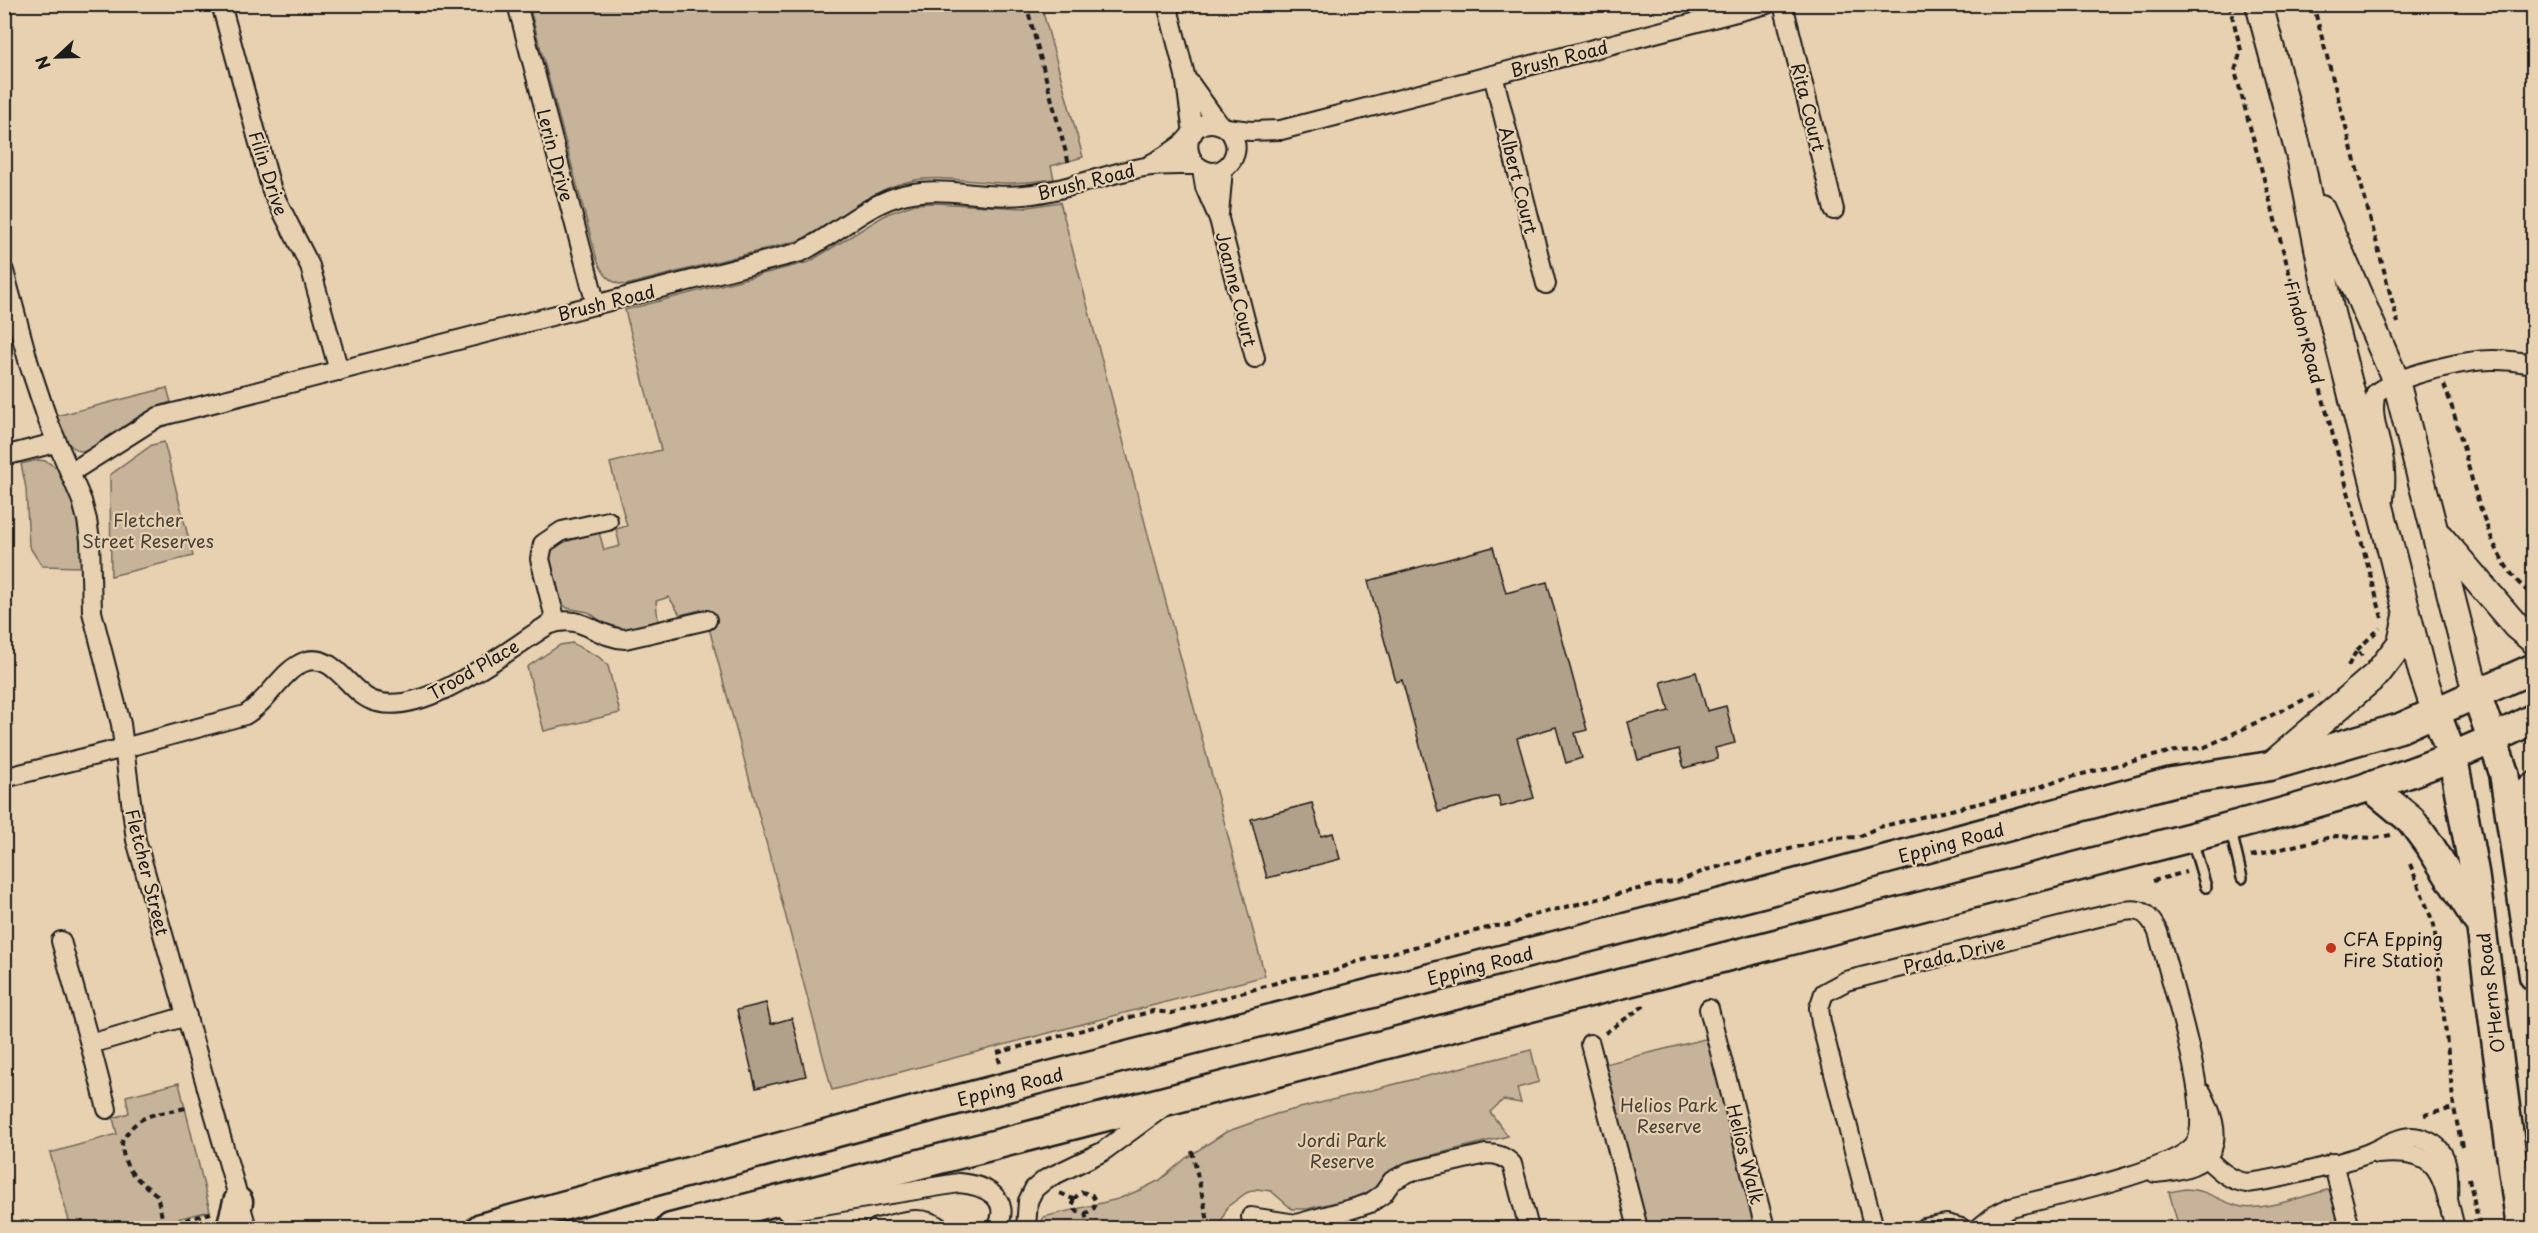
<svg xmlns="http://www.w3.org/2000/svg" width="2538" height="1233" font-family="'Playpen Sans',sans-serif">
  <rect width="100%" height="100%" fill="#e8d1b1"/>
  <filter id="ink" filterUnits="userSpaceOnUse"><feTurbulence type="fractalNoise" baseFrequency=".0167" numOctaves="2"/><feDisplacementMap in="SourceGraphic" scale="12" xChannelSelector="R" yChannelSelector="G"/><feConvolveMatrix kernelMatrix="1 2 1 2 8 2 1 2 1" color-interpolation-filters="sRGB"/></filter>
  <g filter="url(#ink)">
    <g fill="#c7b399" stroke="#72685a" stroke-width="1.5">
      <path d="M529,5H1041L1083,157L1051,166L1054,179C1037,181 1021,184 1003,183C973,182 941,175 911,181C868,189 836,224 797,241L626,285C610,284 603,274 597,260Z"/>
      <path d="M1060,202L1265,976L832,1090L704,609L680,615L669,597L656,601L658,621L626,629L615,628L607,625L588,612L567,608L560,601L551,567L550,553L555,545L599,532L604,550L620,546L616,529L627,526L610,463L661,450L625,310L809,262L887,214L915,204L934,203L1022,208Z"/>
      <path d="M167,388L171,402C148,408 130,422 111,436C104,441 95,449 87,451C69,454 60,430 56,416Z"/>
      <path d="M164,442L193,556L111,576L110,475L152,445Z"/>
      <path d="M38,460L46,461L57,468L74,504L81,532V567L42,566L29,546L26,488L21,464Z"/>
      <path d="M572,643L599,657L608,666L620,713L544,731L527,667L560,645Z"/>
      <path d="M1709,1038L1754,1220L1723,1228H1639L1597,1066Z"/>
      <path d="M1531,1050L1539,1082L1517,1088L1521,1103L1503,1100L1490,1112L1508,1136L1409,1161L1386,1175L1375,1188L1360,1196L1307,1209H1292L1271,1191L1257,1189L1246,1193L1227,1207L1219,1228H1041L1043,1217L1118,1199L1140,1190L1160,1180L1186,1158L1226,1132L1276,1114Z"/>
      <path d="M179,1083L210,1211L139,1228H71L50,1153L117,1134L113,1118L129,1113L126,1096Z"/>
      <path d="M2185,1189C2209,1189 2220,1203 2242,1207C2263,1211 2308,1195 2330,1189L2340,1228H2179L2169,1192Z"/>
    </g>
    <g fill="#b2a18a" stroke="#1c1c1c" stroke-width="1.5">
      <path d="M1493,547L1506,593L1547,582L1587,730L1575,733L1582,758L1566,763L1556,727L1517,738L1534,798L1501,807L1498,796L1438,812L1402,680L1396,682L1368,581Z"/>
      <path d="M1696,672L1707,711L1726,706L1735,743L1715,748L1718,759L1684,768L1679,749L1638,760L1628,722L1669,711L1661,682Z"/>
      <path d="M1312,803L1321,836L1333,833L1340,859L1267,878L1251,819Z"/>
      <path d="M766,1003L771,1024L792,1018L806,1076L756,1088L737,1010Z"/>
    </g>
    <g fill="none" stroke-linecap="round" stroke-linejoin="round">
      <g stroke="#1c1c1c" stroke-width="14">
        <g id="lane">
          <path d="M2231,831L2242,878"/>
          <path d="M2192,840L2206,887"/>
        </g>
      </g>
      <g stroke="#1c1c1c" stroke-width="22">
        <g id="street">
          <path d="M221,4L272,191L310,266L339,371"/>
          <path d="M517,4L596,305"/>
          <path d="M1167,4L1185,75L1193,133"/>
          <path d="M1783,4L1834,210"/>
          <path d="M1493,75L1546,284"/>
          <path d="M1189,82L1219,124"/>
          <path d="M1226,128L1251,131L1281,130L1767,4"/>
          <path d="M1151,164C1162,158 1172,152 1182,144C1189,139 1191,132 1198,127C1210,119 1228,124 1233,137C1237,145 1236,153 1232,160C1217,185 1183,167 1189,139"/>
          <path d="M1202,169L1205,187L1219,219L1255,358"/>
          <path d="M1219,214L1223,169"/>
          <path d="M4,271L29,364L48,421L82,501L87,520L90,540L92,612L121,724L136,840L247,1228"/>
          <path d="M4,456L55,443"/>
          <path d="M70,473L158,417L801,252C833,236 862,208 896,197C939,183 981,200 1024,195C1066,191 1104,174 1145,167C1161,164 1179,165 1195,165"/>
          <path d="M2384,499C2386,484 2386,470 2383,455C2379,434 2370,414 2376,393C2399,375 2467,359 2496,360C2509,360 2521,362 2534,364"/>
          <path d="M556,622L540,559L543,544L562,531L608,521"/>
          <path d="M4,778L124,748L245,715C269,701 283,668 307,661C334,654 349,691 371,700C421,721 507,650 548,625C582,612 594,637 625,639L707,620"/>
          <path d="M61,941L90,1044L187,1016"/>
          <path d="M1709,1009L1765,1228"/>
          <path d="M90,1044L107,1109"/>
          <path d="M1590,1044L1638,1228"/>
          <path d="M2194,1146C2210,1161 2225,1180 2247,1183C2280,1179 2332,1166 2364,1155C2379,1150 2394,1138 2411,1137C2420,1137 2433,1142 2439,1149C2451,1163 2448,1186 2448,1203"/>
          <path d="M2377,1154C2442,1148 2441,1174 2455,1228"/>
          <path d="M2333,1163L2350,1228"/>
          <path d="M2155,1173C2213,1169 2229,1146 2202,1093"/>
          <path d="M786,1211L959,1183C984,1185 1013,1198 997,1228"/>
          <path d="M1251,1217L1296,1224L1355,1208L1370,1203L1383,1194L1392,1181L1409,1172L1486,1154C1497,1154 1504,1156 1512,1164L1529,1228"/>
          <path d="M877,1228C899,1223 921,1213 940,1228"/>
          <path d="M1026,1228L1028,1201L1034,1189L1046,1179L1102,1152L1162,1108"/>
          <path d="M1874,1228L1821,1023L1819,1008L1824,993L1846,981L2110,914C2136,908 2145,906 2158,932C2168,971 2215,1114 2195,1144C2176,1171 2046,1198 2011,1207L1995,1215L1979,1228"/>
          <path d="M1924,1228L1946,1224L1961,1228"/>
        </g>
      </g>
      <g stroke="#1c1c1c" stroke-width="30">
        <g id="secondary">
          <path d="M2259,4L2301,161L2330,309L2422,672L2435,711"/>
          <path d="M2321,209L2396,381L2476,693"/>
          <path d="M2440,537L2516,626L2534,641"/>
          <path d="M2270,766L2377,674L2401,643L2407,616"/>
        </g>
      </g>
      <g stroke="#1c1c1c" stroke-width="33">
        <g id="primary">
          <path d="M2476,693L2504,773L2534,976"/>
          <path d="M2435,711L2453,758L2474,872L2521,1228"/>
          <path d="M2370,786L2411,820L2430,846L2477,920"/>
          <path d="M2511,808L2534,787"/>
          <path d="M231,1228L238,1202"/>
          <path d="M481,1228L937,1105L1765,892L2172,782L2270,766L2400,728L2534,668"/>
          <path d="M671,1228L2192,837C2308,806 2427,776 2534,718"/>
        </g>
      </g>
      <g stroke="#1c1c1c" stroke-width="4" stroke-dasharray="6 4.5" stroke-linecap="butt">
        <path d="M1026,4L1069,164"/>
        <path d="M2229,4L2241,50L2235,71L2382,618"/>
        <path d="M2313,4L2398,323"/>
        <path d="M2444,385C2469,446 2479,559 2534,596"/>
        <path d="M2357,650L2380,628"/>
        <path d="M2348,666L2357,650L2362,656"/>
        <path d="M2251,856L2336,836L2375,838L2391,835"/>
        <path d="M2410,864L2434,925L2454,1108L2462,1147"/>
        <path d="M2153,881L2186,872"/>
        <path d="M1605,1033L1648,1003"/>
        <path d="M1000,1063L997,1053L1153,1011L1172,1013L1293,978L1335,971L1352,963L1495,926L1512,925L1526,917L1662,883L1677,882L1706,870L1833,838L1858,837L1879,827L2027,792L2055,781L2169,752L2205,747L2318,693"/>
        <path d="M2424,1115L2454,1108"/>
        <path d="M1192,1151L1208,1221"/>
        <path d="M2469,1178L2480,1228"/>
        <path d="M1060,1193L1073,1199"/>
        <path d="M1073,1199L1082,1192L1092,1195L1095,1200L1094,1208L1085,1214"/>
        <path d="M1073,1199V1207L1078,1212L1085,1214L1090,1228"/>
        <path d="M164,1226L157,1195C137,1179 123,1171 122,1143C136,1111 159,1115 189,1107"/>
        <path d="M155,1228L211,1213"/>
      </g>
      <use href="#lane" stroke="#e8d1b1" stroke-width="9"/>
      <use href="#street" stroke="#e8d1b1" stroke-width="18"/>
      <use href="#secondary" stroke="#e8d1b1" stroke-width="26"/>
      <use href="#primary" stroke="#e8d1b1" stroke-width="28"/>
    </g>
  </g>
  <circle fill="#c8321e" stroke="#e8d1b1" stroke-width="2" cx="2331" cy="948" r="6"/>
  <g text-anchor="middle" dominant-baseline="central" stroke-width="4.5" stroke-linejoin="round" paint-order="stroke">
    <g font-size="18" fill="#1c1c1c" stroke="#e8d1b1">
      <text transform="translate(1559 58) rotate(-14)">Brush Road</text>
      <text transform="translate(1809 107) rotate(76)">Rita Court</text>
      <text transform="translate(556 155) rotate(75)">Lerin Drive</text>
      <text transform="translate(269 173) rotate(72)">Filin Drive</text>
      <text transform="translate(1519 180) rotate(76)">Albert Court</text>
      <text transform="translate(1086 181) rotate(-14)">Brush Road</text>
      <text transform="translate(1237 289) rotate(76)">Joanne Court</text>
      <text transform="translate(606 302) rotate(-14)">Brush Road</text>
      <text transform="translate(2305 332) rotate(75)">Findon Road</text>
      <text transform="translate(473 669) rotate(-30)">Trood Place</text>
      <text transform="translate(1951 842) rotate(-15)">Epping Road</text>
      <text transform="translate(148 872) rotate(76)">Fletcher Street</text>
      <text transform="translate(1954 954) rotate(-14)">Prada Drive</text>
      <text transform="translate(1480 965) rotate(-14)">Epping Road</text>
      <text transform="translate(2490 993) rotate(-97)">O'Herns Road</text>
      <text transform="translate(1010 1086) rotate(-14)">Epping Road</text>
      <text transform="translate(1746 1154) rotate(76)">Helios Walk</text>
    </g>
    <g font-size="18" fill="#47423b" stroke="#e8d1b1">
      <text x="148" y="519">Fletcher<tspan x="148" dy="21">Street Reserves</tspan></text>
      <text x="1669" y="1104">Helios Park<tspan x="1669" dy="21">Reserve</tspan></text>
      <text x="1342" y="1139">Jordi Park<tspan x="1342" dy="21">Reserve</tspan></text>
    </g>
    <g font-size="18" fill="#1c1c1c" stroke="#e8d1b1" text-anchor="start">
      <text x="2343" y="938">CFA Epping<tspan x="2343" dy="21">Fire Station</tspan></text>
    </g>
  </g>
  <rect width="2538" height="1233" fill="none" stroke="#e8d1b1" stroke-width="24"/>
  <rect x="12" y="12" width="2514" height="1209" fill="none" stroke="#1c1c1c" stroke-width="2" filter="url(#ink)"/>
  <g transform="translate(57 57) rotate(248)" stroke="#e8d1b1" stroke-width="4.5" paint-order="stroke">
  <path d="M0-4.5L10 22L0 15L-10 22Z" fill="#1c1c1c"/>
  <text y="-9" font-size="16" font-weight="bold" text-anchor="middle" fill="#1c1c1c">N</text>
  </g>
</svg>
